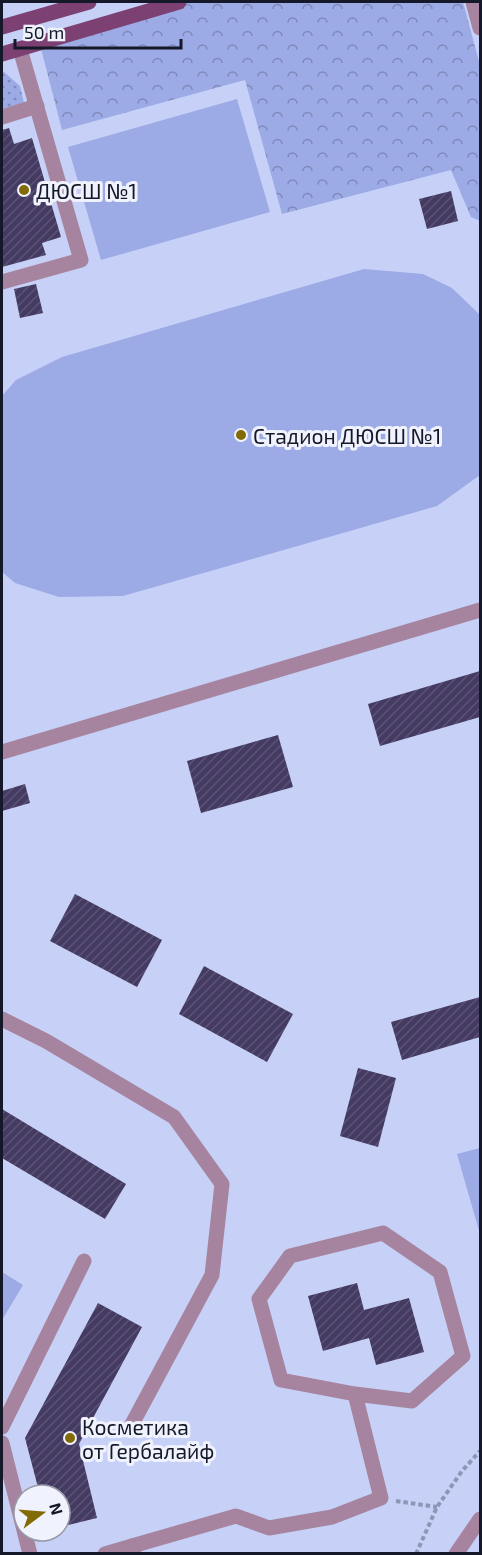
<svg xmlns="http://www.w3.org/2000/svg" width="482" height="1555" font-family="'Exo 2',sans-serif">
  <defs>
    <pattern id="grass-dots" width="8" height="8" patternUnits="userSpaceOnUse" patternTransform="scale(1.5)"><rect width="8" height="8" fill="#9caae5"/><path d="M2 2h.1M6 6h.1" fill="none" stroke="#7e89ba" stroke-width="1.8" stroke-linecap="round"/></pattern>
    <pattern id="forest-crowns" width="20" height="18" patternUnits="userSpaceOnUse" patternTransform="scale(1.5)"><rect width="20" height="18" fill="#9caae5"/><path d="M2 6a3 3 0 1 1 6 0M12 15a3 3 0 1 1 6 0" fill="none" stroke="#7e89ba"/></pattern>
    <pattern id="building-hatch" width="6" height="6" patternUnits="userSpaceOnUse" patternTransform="scale(1.5)"><rect width="6" height="6" fill="#443a62"/><path d="M-1 1l2-2M0 6l6-6M5 7l2-2" fill="none" stroke="#5b5475"/></pattern>
  </defs>
  <rect width="100%" height="100%" fill="#c7d1f7"/>
  <path fill="url(#grass-dots)" d="M2,72H4L20,86L24,103L2,109Z"/>
  <path fill="url(#forest-crowns)" d="M175,2H463L480,65V221L471,217L451,170L282,214L245,80L62,130L38,37Z"/>
  <g fill="#9caae5">
    <path d="M237,99L270,212L101,260L68,147Z"/>
    <path d="M364,269L423,274L452,288L480,315V475L437,506L123,596L59,597L15,583L2,572V396L16,380L62,357Z"/>
    <path d="M480,1148V1234L457,1154Z"/>
    <path d="M2,1272L23,1285L2,1320Z"/>
  </g>
  <g fill="url(#building-hatch)">
    <path d="M9,128L14,144L32,138L61,237L42,243L46,255L2,267V130Z"/>
    <path d="M451,191L458,221L427,229L419,199Z"/>
    <path d="M36,284L43,313L20,318L14,289Z"/>
    <path d="M480,671V717L380,746L368,704Z"/>
    <path d="M278,735L293,787L201,813L187,761Z"/>
    <path d="M25,784L30,803L2,811V791Z"/>
    <path d="M75,894L162,940L137,987L50,941Z"/>
    <path d="M204,966L293,1014L267,1062L179,1014Z"/>
    <path d="M480,997V1037L402,1060L391,1022Z"/>
    <path d="M358,1068L396,1078L378,1147L340,1136Z"/>
    <path d="M2,1109L126,1184L105,1219L2,1158Z"/>
    <path d="M357,1283L364,1310L409,1298L424,1352L376,1365L369,1338L323,1351L308,1296Z"/>
    <path d="M98,1303L142,1327L79,1444L97,1518L60,1527V1495H40L25,1438Z"/>
  </g>
  <g fill="none" stroke-linecap="round" stroke-linejoin="round">
    <g stroke="#8e96b5" stroke-width="4" stroke-dasharray="4.5 3" stroke-linecap="butt">
      <path d="M396,1501L437,1507"/>
      <path d="M416,1554L437,1507L462,1471L480,1451"/>
    </g>
    <g stroke="#a6849f" stroke-width="15">
      <path d="M473,2L480,28"/>
      <path d="M2,117L37,106"/>
      <path d="M2,282L81,260L20,49"/>
      <path d="M2,752L480,610"/>
      <path d="M2,1019L46,1041L174,1117L222,1184L212,1275L131,1426"/>
      <path d="M2,1427L84,1261"/>
      <path d="M2,1443L30,1554"/>
      <path d="M132,1546L236,1516L269,1528L332,1517L381,1498L355,1394L281,1380L259,1299L290,1256L383,1233L440,1272L463,1356L412,1401L355,1394"/>
      <path d="M105,1554L132,1546L134,1554"/>
      <path d="M456,1554L480,1519"/>
    </g>
    <g stroke="#7c4172" stroke-width="15">
      <path d="M2,27L89,2"/>
      <path d="M2,54L179,2"/>
    </g>
  </g>
  <g fill="#826b04" stroke="#f0f3fd" stroke-width="2">
    <circle cx="24" cy="190" r="6"/>
    <circle cx="241" cy="435" r="6"/>
    <circle cx="70" cy="1438" r="6"/>
  </g>
  <g text-anchor="middle" dominant-baseline="central" stroke-width="6" stroke-linejoin="round" paint-order="stroke">
    <g font-size="21" fill="#141829" stroke="#f0f3fd" text-anchor="start">
      <text x="36" y="190">ДЮСШ №1</text>
      <text x="253" y="435">Стадион ДЮСШ №1</text>
      <text x="82" y="1426">Косметика<tspan x="82" dy="24">от Гербалайф</tspan></text>
    </g>
  </g>
  <rect width="482" height="1555" fill="none" stroke="#141829" stroke-width="6"/>
  <g transform="translate(42 1513) rotate(74)"><circle r="28" fill="#f0f3fd" stroke="#989ba8" stroke-width="1.5"/>
  <path d="M0-4.5L10 22L0 15L-10 22Z" fill="#826b04"/>
  <text y="-9" font-size="16" font-weight="bold" text-anchor="middle" fill="#141829">N</text>
  </g>
  <path d="M15 39v9h166v-9" fill="none" stroke="#141829" stroke-width="3"/>
  <text x="24" y="39" font-size="18" fill="#141829" stroke="#f0f3fd" stroke-width="4.5" paint-order="stroke">50 m</text>
</svg>
